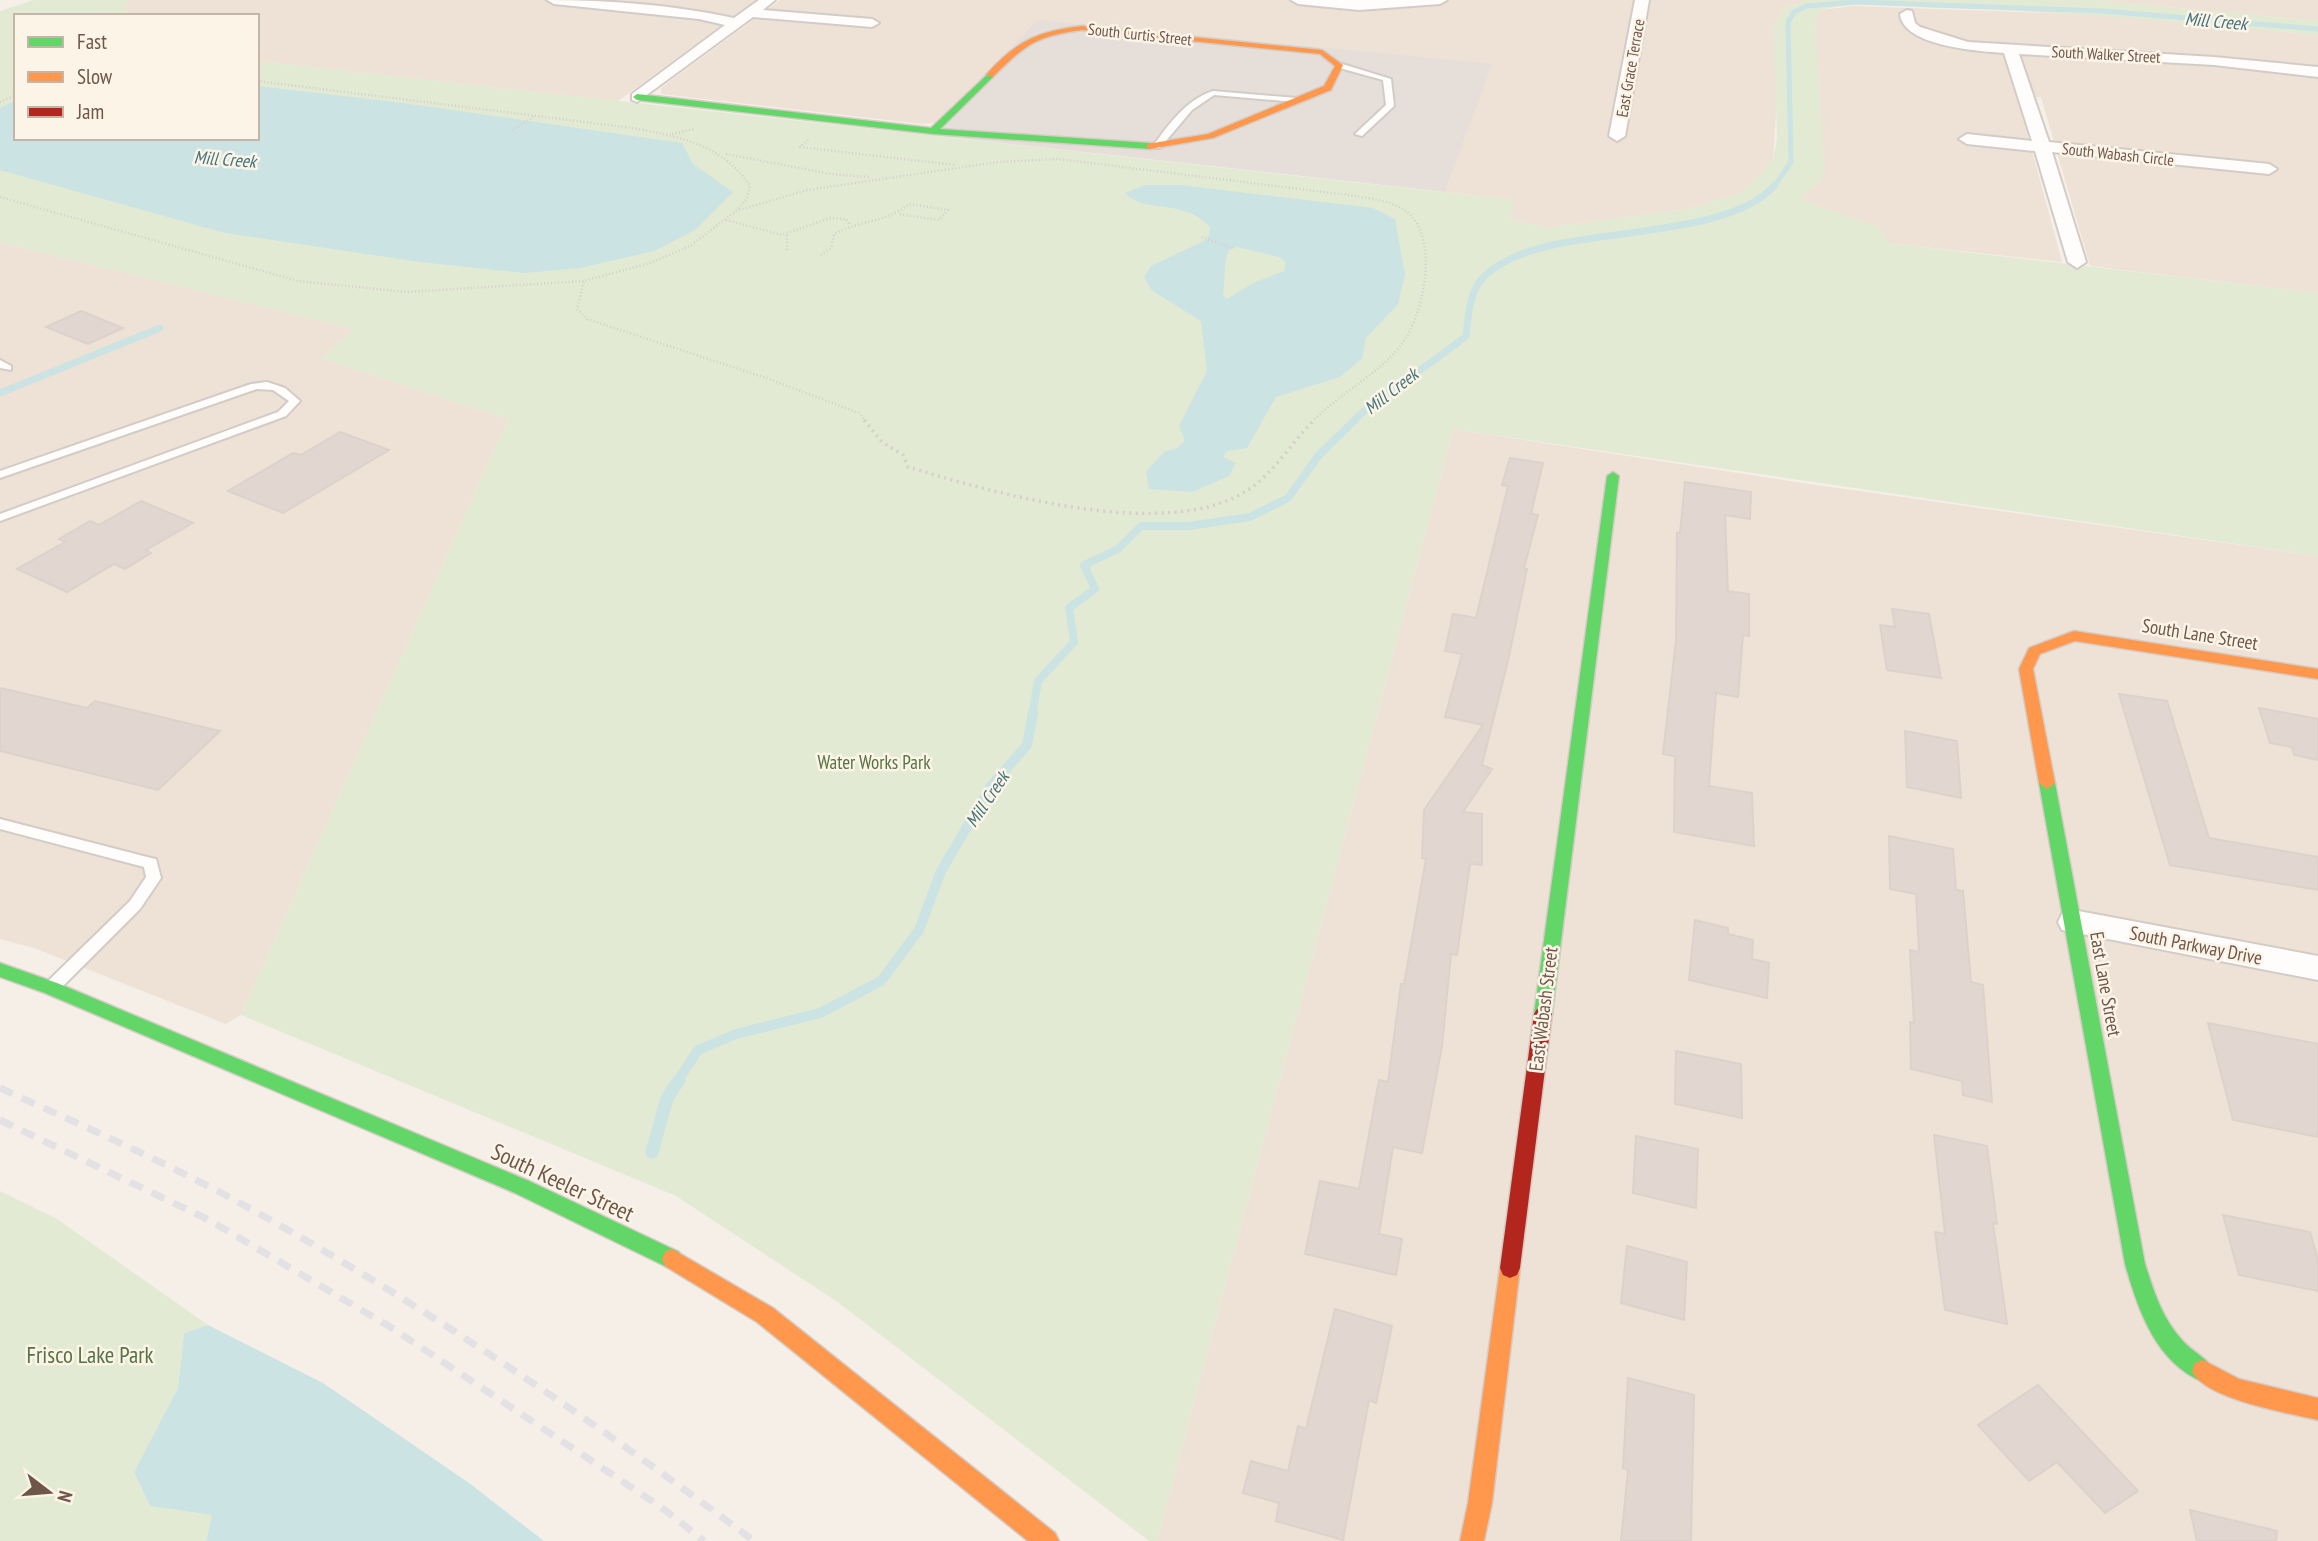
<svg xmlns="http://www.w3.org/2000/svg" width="2318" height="1541" font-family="'PT Sans Narrow',sans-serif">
  <rect width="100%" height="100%" fill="#f5efe8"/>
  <g fill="#eee1d6">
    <path d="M128,0H756L618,101L257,61V16H127L124,9Z"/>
    <path d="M780,0H1806L1783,9L1773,159L1741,193L1687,209L1546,228L1510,219L1514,200L1445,192L1491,64L922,124L661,94V88Z"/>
    <path d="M2093,0H2318V21Z"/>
    <path d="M1853,6L2104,15L2318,35V293L2090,266L2041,97L2017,96L2062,262L1887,243L1799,199L1821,181L1815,19L1821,10Z"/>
    <path d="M0,242L355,329L321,358L508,419L241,1015L226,1024L34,948L0,939Z"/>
    <path d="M1453,429L1796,482L2318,556V1541H1157Z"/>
  </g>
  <path fill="#e6dfd9" d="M1038,20L1492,64L1445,192L940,136V120Z"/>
  <g fill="#e2ead4">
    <path d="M34,0H128L124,9L127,16H16V138H257V61L1515,200L1510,219L1546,228L1687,209L1741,193L1773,159L1777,139L1774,27L1783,9L1806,0H2093L2318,21V35C2192,23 2066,11 1939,8C1902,7 1857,0 1821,10L1815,19L1824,169L1821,181L1800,199L1882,228L1887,243L2318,293V556L1453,429L1157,1541H1149L839,1303L676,1196L241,1015L508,419L321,358L354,329L0,242V11Z"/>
    <path d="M0,1191L57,1219L208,1325L184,1333L178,1388L134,1472L150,1506L212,1515L206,1541H0Z"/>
  </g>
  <g fill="#cbe3e3" fill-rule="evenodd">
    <path d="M257,86L403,103L682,143L693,164L733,192L695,230L654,251L580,268L524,273L420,262L225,233L0,170V108L16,100V138H257Z"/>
    <path d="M1145,185H1181L1373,208L1395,219L1405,275L1398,304L1366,338L1362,358L1340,377L1276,397L1247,448L1227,451L1223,457L1236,463L1229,476L1192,492L1149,489L1146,472L1164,452L1177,448L1185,440L1179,426L1207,371L1201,321L1151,290L1144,277L1151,266L1208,239L1210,227C1182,197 1146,215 1125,193ZM1237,247L1279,257L1286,263L1284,271L1253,283L1227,299L1223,295C1226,278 1222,263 1230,249Z"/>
    <path d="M208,1325L323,1383L469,1483L544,1541H206L212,1515L150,1506L134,1472L178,1388L184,1333Z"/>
  </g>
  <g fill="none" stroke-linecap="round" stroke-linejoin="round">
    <path stroke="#cbe3e3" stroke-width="5" d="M1773,188L1791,162L1788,22L1794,12L1807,6L1856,2L2103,11L2318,29"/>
    <g stroke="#cbe3e3" stroke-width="7">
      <path d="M0,393L160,328"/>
      <path d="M1353,421C1387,389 1430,366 1466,336C1468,319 1469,299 1478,284C1487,269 1507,260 1522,254C1588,228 1729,237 1774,186"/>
    </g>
    <path stroke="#cbe3e3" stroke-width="8" d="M1032,715L1038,681L1074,642L1069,608L1095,589L1084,565L1118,549L1141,526H1189L1250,517L1288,498L1319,455L1355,420"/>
    <path stroke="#cbe3e3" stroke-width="10" d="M677,1082L698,1050L736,1034L820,1013L881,981L919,930L941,871L991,786L1027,745L1033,713"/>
    <path stroke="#cbe3e3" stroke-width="13" d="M652,1152L667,1098L679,1080"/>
  </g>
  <g fill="#e1d7d0" stroke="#ddd2cb" stroke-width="2">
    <path d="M81,311L123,328L88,344L46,327Z"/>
    <path d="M340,432L389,450L283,513L228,491L293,453L301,455Z"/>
    <path d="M1510,458L1543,463L1531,514L1538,515L1524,568L1527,569L1508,661L1482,765L1492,769L1463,812L1482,814V865L1470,864L1457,955L1451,954L1442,1046L1422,1153L1393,1147L1379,1234L1402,1239L1396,1275L1305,1254L1320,1181L1359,1189L1379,1080L1388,1082L1401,984H1404L1426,859L1422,858L1424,810L1483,725L1445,717L1462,654L1445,651L1453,614L1476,618L1508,486L1502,485Z"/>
    <path d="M1685,482L1751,492L1750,519L1725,515L1728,591L1749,594V636L1743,635L1738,697L1716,693L1709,786L1752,793L1754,846L1674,832L1675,756L1663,754L1676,640L1677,533H1680Z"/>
    <path d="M141,501L193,523L146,550L151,553L125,569L114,564L67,592L17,569L65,542L59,539L90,521L99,525Z"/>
    <path d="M1892,609L1929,614L1941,678L1887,670L1880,625L1895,627Z"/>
    <path d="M0,688L87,708L95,701L220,731L158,790L0,751Z"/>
    <path d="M2119,694L2167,701L2209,838L2318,857V890L2170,865Z"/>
    <path d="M2259,708L2318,719V760L2294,755L2292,747L2270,743Z"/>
    <path d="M1905,731L1957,741L1961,798L1907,787Z"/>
    <path d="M1889,836L1953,849L1956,890L1963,891L1971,982L1983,985L1992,1102L1963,1095L1962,1081L1911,1069L1910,1022L1914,1023L1910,950L1919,952L1916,894L1890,889Z"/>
    <path d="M1695,920L1728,928V934L1753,940L1752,959L1769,963L1767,998L1689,980Z"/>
    <path d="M2208,1023L2318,1044V1137L2233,1120Z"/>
    <path d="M1676,1051L1741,1064L1742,1118L1675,1104Z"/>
    <path d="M1934,1135L1987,1146L1997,1224L1993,1223L2007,1324L1945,1310L1935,1232L1945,1234Z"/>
    <path d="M1636,1136L1698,1149L1696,1208L1633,1193Z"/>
    <path d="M2223,1215L2310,1232L2318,1260V1291L2239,1275Z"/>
    <path d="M1627,1246L1687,1262L1684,1320L1621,1303Z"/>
    <path d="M1335,1309L1392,1326L1376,1403L1369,1400L1343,1540L1276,1521L1279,1503L1243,1493L1251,1461L1288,1471L1298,1426L1306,1429Z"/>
    <path d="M1628,1378L1694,1395L1691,1541H1621L1628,1470L1623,1468Z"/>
    <path d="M2038,1385L2138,1491L2105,1513L2057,1462L2029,1481L1978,1425Z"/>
    <path d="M2190,1510L2277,1531L2276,1541H2197Z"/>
  </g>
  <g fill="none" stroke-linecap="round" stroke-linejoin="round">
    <g stroke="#d3ccc6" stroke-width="4">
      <g id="lane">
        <path d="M1339,63L1391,79L1394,106L1362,136L1355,134L1386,105L1383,80L1336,67L1335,65Z"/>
        <path d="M1213,91L1297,98L1301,100L1297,102L1214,95L1192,110L1160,148H1154L1153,146C1169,124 1186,100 1213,91Z"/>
        <path d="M0,360L11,366V370L0,368Z"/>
        <path d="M267,382L285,388L300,401L286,416L0,521V514L278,412L289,401L273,390L257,389L0,478V471L251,384Z"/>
        <path d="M0,819L151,858L156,859L161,878L140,909L58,991L52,993L46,991L44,987L46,983L130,901L146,877L144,867L0,829Z"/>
      </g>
    </g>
    <g stroke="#d3ccc6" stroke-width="4">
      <g id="street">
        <path d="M547,0C610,0 673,5 734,18L759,0H775L763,10L872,19L879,23L872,27L753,17L637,102L632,100V94L725,25L699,19L554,4Z"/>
        <path d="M1291,0H1447L1440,4L1359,10L1298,4Z"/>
        <path d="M1635,0H1649L1625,136L1617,141L1609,136Z"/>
        <path d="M1907,10L1912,11L1915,23L1920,27L1968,42L2214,57L2318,67V77L2214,65L2019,54L2049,142L2269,164L2277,169L2269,174L2052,152L2086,262L2077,268L2068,262L2035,151L1967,144L1959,139L1967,134L2032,141L2004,53C1977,51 1903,46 1900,14Z"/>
        <path d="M2073,910L2318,956V980L2062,930L2058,922L2062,914Z"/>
      </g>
    </g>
    <g stroke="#d4ccc5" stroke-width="3">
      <g id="fast">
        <path d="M990,72L993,73V77L940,129L1150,143L1155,146L1150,149L933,134L637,100L633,97L637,94L931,128Z"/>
        <path d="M1613,472L1619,476L1552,1014L1549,1019L1543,1021L1537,1019L1534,1014L1607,476Z"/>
        <path d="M2047,777L2055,783L2145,1264C2154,1292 2162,1318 2182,1340C2191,1351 2208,1358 2214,1371L2211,1379L2203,1382C2155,1362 2138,1309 2125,1264L2039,783Z"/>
        <path d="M0,963L57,983L529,1181L679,1252L682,1259L679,1266L672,1269L665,1266L515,1193L45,993L0,977Z"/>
      </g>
    </g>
    <g stroke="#d4ccc5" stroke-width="3">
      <g id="slow">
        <path d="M1082,26L1322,50L1343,65L1331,90L1213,138L1150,149L1147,148V144L1208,134L1324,86L1335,66L1320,54L1082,30C1036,36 1025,45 993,77L986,75C1016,41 1038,31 1082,26Z"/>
        <path d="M2074,631L2318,669V679L2075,641L2040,654L2033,669L2055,783L2047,789L2039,783L2019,669L2029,648Z"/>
        <path d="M672,1249L773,1308L1055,1533L1059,1541H1028L757,1322L665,1266L662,1259L665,1252Z"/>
        <path d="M1510,1258L1517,1261L1520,1268L1492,1503L1484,1541H1460L1468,1503L1500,1268L1503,1261Z"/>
        <path d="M2203,1360L2239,1379L2318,1398V1420C2289,1413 2204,1399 2192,1371L2195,1363Z"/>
      </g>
    </g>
    <g stroke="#d4ccc5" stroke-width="3">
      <path id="jam" d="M1543,1007L1549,1009L1552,1014L1520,1268L1517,1275L1510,1278L1503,1275L1500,1268L1534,1014L1537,1009Z"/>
    </g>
    <g stroke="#d6ceca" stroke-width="2.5" stroke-dasharray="1 2.5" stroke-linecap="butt">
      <path d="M257,81L633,128C680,137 722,144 750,186L747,199L737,210"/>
      <path d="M0,102L16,95"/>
      <path d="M512,130L535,116"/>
      <path d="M672,134L694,129"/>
      <path d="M808,140L800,147L955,165"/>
      <path d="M726,154L831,174L869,177"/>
      <path d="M0,197L298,281L407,292L584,281"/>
      <path d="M726,220L782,235L830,218L846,219L850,225"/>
      <path d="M787,235V250"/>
      <path d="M1202,237L1235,249"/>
      <path d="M821,255L831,248L834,234C859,220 886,223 909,204L948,210L939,220L899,214"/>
      <path d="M866,421L859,413L766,378L587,319L577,309L584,281L650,263L690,246L736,211L807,190L998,162L1058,159L1356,196C1373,199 1393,201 1407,212C1441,239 1423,319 1399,348C1374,377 1339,394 1313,421"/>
    </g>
    <path stroke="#d6ceca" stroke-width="3.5" stroke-dasharray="2 4.5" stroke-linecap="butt" d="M864,420L882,442L903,455L908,467C994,493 1167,543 1248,490C1275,472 1292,442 1314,420"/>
    <use href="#lane" fill="#fefdfc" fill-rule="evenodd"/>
    <use href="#street" fill="#fefdfc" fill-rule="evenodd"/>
    <use href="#fast" fill="#63d668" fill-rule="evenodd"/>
    <use href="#slow" fill="#ff974d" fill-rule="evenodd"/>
    <use href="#jam" fill="#b3261e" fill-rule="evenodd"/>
    <g stroke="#e3e1e4" stroke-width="7" stroke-dasharray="14 10" stroke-linecap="butt">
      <path d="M0,1088C90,1129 181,1169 267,1218C437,1314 598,1424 754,1541"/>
      <path d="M0,1120L209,1220L392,1328L661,1507L704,1541"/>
    </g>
  </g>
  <g text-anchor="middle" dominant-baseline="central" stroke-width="5" stroke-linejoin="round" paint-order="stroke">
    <g font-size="16" fill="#6f564b" stroke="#fdf4e8">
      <text transform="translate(1140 34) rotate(6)">South Curtis Street</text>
      <text transform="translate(2106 54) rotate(3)">South Walker Street</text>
      <text transform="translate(1630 68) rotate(-80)">East Grace Terrace</text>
      <text transform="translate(2118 154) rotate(6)">South Wabash Circle</text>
    </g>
    <g font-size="18" font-style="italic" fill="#44747b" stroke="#fdf4e8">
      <text transform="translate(2216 21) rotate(5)">Mill Creek</text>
      <text transform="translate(225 159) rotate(4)">Mill Creek</text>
      <text transform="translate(1391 391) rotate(-38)">Mill Creek</text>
      <text transform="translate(987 799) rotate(-56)">Mill Creek</text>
    </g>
    <g font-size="19" fill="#6f564b" stroke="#fdf4e8">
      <text transform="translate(2200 634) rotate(9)">South Lane Street</text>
      <text transform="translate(2196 945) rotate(11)">South Parkway Drive</text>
      <text transform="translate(2106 984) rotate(80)">East Lane Street</text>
      <text transform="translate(1543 1009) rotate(-83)">East Wabash Street</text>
    </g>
    <g font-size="19" fill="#557444" stroke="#fdf4e8">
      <text x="874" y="762">Water Works Park</text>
    </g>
    <g font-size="23" fill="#6f564b" stroke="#fdf4e8">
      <text transform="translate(563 1182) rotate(25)">South Keeler Street</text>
    </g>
    <g font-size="23" fill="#557444" stroke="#fdf4e8">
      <text x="90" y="1354">Frisco Lake Park</text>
    </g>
  </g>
  <rect x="14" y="14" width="245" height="126" fill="#fdf4e8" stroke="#c4b5a9" stroke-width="2"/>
  <rect x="28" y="37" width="35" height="10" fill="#63d668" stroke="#c4b5a9" stroke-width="2"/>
  <text x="77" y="49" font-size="21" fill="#6f564b">Fast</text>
  <rect x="28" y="72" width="35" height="10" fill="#ff974d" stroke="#c4b5a9" stroke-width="2"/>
  <text x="77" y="84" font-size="21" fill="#6f564b">Slow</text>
  <rect x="28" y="107" width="35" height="10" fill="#b3261e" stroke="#c4b5a9" stroke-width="2"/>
  <text x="77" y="119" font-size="21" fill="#6f564b">Jam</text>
  <g transform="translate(49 1492) rotate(106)" stroke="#fdf4e8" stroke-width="5" paint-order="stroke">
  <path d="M0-5L12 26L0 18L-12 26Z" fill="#6f564b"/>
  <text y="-10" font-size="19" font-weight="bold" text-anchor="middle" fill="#6f564b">N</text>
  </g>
</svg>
